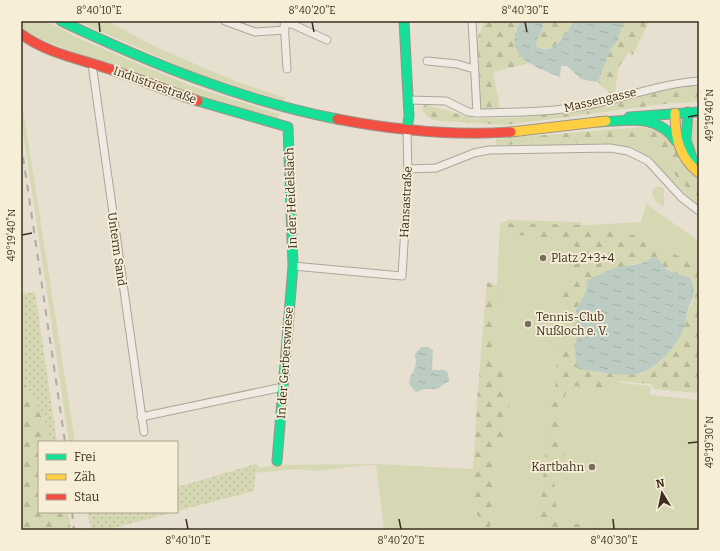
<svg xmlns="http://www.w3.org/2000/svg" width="720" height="551" font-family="Bitter,serif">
  <defs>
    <pattern id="forest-firs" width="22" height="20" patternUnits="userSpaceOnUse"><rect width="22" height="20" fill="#d6d7b3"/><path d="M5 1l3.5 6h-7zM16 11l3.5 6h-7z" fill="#b9b99a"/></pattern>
    <pattern id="garden-dots" width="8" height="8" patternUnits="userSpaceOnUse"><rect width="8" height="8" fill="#d6d7b3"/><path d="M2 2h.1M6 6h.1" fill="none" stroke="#b9b99a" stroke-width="1.8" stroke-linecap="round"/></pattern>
    <pattern id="water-ripples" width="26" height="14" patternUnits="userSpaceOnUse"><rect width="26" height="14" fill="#bcccc2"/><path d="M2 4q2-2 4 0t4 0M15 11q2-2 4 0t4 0" fill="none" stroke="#a2b0a6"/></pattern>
  </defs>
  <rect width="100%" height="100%" fill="#e7e0d1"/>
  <g fill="#d6d7b3">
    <path d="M21,21C44,21 54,22 73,36L191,86L279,114L278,121L174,90L45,41C36,37 22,32 21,21Z"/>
    <path d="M77,21H107L158,48L235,81L285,98L284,101L198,74Z"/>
    <path d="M21,96L75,442H69L21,118Z"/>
    <path d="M692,120H699V160L692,144Z"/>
    <path d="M636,138L647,140L652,144L690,191L699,197V206C673,188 659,157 627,148L515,145L550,141L573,143Z"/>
    <path d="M657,186L664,188V207L656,202L652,195L653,189Z"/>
    <path d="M646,204L699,241V265L663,249L653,240L637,243L628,236L586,231L588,225L641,222Z"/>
    <path d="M508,220L582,222L573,287L557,376L651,386L650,395L699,400V530H657L637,527L636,530H490L496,449L510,402L507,394L508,371L493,361L500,224Z"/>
    <path d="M256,464L261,468L274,465L377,464L473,469L471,502L485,530H384L376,464L317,471L299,469L254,473Z"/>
  </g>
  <g fill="url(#forest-firs)" fill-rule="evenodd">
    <path d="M485,21H521L515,31L521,57L530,63L493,72L500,109L480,110L475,43Z"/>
    <path d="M543,21H574C566,34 553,57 536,46C536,38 544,32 543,21Z"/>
    <path d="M649,21L633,55L629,52L618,68L615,93L610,94L598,82L610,50L618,40L622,22Z"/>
    <path d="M687,86H699V102L672,103L506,125L440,121L429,118L422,110L425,104L475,119L526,117L595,106L665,89Z"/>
    <path d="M642,127L662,132L672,143L699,183V197L690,191L676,176L652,144L646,140L636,138L573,143L550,141L496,146V139Z"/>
    <path d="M506,223L588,225L587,231L622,230L628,236L636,234L639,238L637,243L653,240L663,249L699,265L698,393L654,389L651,384L619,381L609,387V391L576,386L567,389C564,401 557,414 565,425L560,444L565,453C563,459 557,463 556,469C553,485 554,505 560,520L564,522L618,530H538L549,418L555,390L561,285L565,280L573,281L574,240L505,234ZM659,259L666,270L690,278L693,301L688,310L684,327L661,361L641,374L599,373L575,348L578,332L576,309L586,292L587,281L611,269Z"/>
    <path d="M487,282L498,286L493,361L508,371L507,393L510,402L501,446L496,449L490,530H485L471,502L477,402Z"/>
    <path d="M21,377L43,416L49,442H39V512H68L71,530H21Z"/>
  </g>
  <g fill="url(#garden-dots)">
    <path d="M35,292L57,442H49L43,416L21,377V294Z"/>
    <path d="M256,464L254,491L177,511V487Z"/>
    <path d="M175,512L106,530H92L87,513Z"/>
  </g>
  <g fill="url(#water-ripples)">
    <path d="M521,21H543C544,32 536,38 536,46C553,58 566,34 574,21H623L618,40L610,50L598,82L581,79L567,66H561L560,77C534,67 500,55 521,21Z"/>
    <path d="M653,257L659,259L666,270L690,278C697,292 693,297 688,309C686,315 686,322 684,327C676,347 660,365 641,373C631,378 589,371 577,368L575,348L578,332L576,309L586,292L587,281C595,277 603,272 611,269C626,264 641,267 653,257Z"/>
    <path d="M421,347H428L433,350L432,370H445L448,373L449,381L437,389H424L416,392C404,380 411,379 415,367C417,363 415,358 415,354Z"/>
  </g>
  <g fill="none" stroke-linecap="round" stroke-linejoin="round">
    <g stroke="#ada599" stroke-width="9">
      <g id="street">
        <path d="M225,21L255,32L285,30"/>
        <path d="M284,21L287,69"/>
        <path d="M472,21L477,113"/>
        <path d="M285,24H292L327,40"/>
        <path d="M427,61L457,64L474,69"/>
        <path d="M92,64L144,432"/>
        <path d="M408,100L446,101L468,112L477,113C508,112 540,113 571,108C615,102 655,84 699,81"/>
        <path d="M408,169L436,168L474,153L489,150L610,148L628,151L648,161L681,197L699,211"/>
        <path d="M293,266L402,276L408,178L407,129"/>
        <path d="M141,417L283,387"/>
      </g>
    </g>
    <g stroke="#9c958a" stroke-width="11">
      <g id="fast">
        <path d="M61,21C150,63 240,100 337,119"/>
        <path d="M404,21L409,116L407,129"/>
        <path d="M198,101L288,127L293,266L277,461"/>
        <path d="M688,112L686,140L693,161"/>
        <path d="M629,117L699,112"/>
        <path d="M598,122C628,121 657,113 676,141"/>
      </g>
    </g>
    <g stroke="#9c958a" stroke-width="11">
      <g id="slow">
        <path d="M675,113C675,138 679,157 699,173"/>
        <path d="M511,132L606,121"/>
      </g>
    </g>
    <g stroke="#9c958a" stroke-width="11">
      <g id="jam">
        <path d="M21,34C47,53 76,58 106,68C137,78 167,91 198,101"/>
        <path d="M337,119C394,130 453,136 511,132"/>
      </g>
    </g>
    <use href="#street" stroke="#efebe3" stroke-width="7"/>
    <use href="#fast" stroke="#16e098" stroke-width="9"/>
    <use href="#slow" stroke="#ffcf43" stroke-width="9"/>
    <use href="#jam" stroke="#f24e42" stroke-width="9"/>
    <g stroke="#afaaa2" stroke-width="2" stroke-dasharray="7 7" stroke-linecap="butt">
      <path d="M21,143L65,442"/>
      <path d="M72,512L74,530"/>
    </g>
  </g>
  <path fill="none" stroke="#3d2e20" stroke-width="1.5" d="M99,22L100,32M312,22L314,32M525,22L527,32M688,117L698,115M22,235L32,233M688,443L698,442M186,519L188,529M399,519L401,529M613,519L614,529"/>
  <g fill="#786c5e" stroke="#f7eed8" stroke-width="1.5">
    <circle cx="543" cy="258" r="4"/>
    <circle cx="528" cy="324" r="4"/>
    <circle cx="592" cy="467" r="4"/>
  </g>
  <g text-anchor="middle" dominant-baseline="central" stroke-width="3.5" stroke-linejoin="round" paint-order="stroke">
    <g font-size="12" fill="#3d2e20" stroke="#f7eed8">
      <text transform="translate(155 85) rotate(20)">Industriestraße</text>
      <text transform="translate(600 100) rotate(-13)">Massengasse</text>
      <text transform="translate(291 198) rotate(-92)">In der Heidelslach</text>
      <text transform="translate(406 202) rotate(-87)">Hansastraße</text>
      <text transform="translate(117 249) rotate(82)">Unterm Sand</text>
      <text transform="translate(285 363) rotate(-86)">In der Gerberswiese</text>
    </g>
    <g font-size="12" fill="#3d2e20" stroke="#f7eed8" text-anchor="start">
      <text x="551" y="258">Platz 2+3+4</text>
      <text x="536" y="317">Tennis-Club<tspan x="536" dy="14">Nußloch e. V.</tspan></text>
      <text x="584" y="467" text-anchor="end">Kartbahn</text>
    </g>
  </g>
  <rect width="720" height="551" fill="none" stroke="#f7eed8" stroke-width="44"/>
  <rect x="38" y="441" width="140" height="72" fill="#f7eed8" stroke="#ada18e"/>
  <rect x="46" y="454" width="20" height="6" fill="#16e098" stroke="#ada18e"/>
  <text x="74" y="461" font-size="12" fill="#3d2e20">Frei</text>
  <rect x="46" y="474" width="20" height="6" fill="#ffcf43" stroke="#ada18e"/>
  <text x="74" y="481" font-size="12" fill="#3d2e20">Zäh</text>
  <rect x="46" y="494" width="20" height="6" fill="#f24e42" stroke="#ada18e"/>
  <text x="74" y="501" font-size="12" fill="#3d2e20">Stau</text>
  <g transform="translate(662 493) rotate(350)" stroke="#f7eed8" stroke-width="3" paint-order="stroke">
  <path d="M0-3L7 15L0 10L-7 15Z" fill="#3d2e20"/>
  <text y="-6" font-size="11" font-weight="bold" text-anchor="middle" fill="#3d2e20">N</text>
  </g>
  <rect x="22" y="22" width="676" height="507" fill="none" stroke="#3d2e20" stroke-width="1.5"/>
  <g font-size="10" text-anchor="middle" fill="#3d2e20">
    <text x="99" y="14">8°40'10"E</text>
    <text x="312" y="14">8°40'20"E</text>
    <text x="525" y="14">8°40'30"E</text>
    <text transform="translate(709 115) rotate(-90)" y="4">49°19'40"N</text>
    <text transform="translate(11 235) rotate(-90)" y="4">49°19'40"N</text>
    <text transform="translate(709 442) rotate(-90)" y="4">49°19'30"N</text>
    <text x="188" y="544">8°40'10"E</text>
    <text x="401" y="544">8°40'20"E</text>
    <text x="614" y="544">8°40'30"E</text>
  </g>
</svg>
